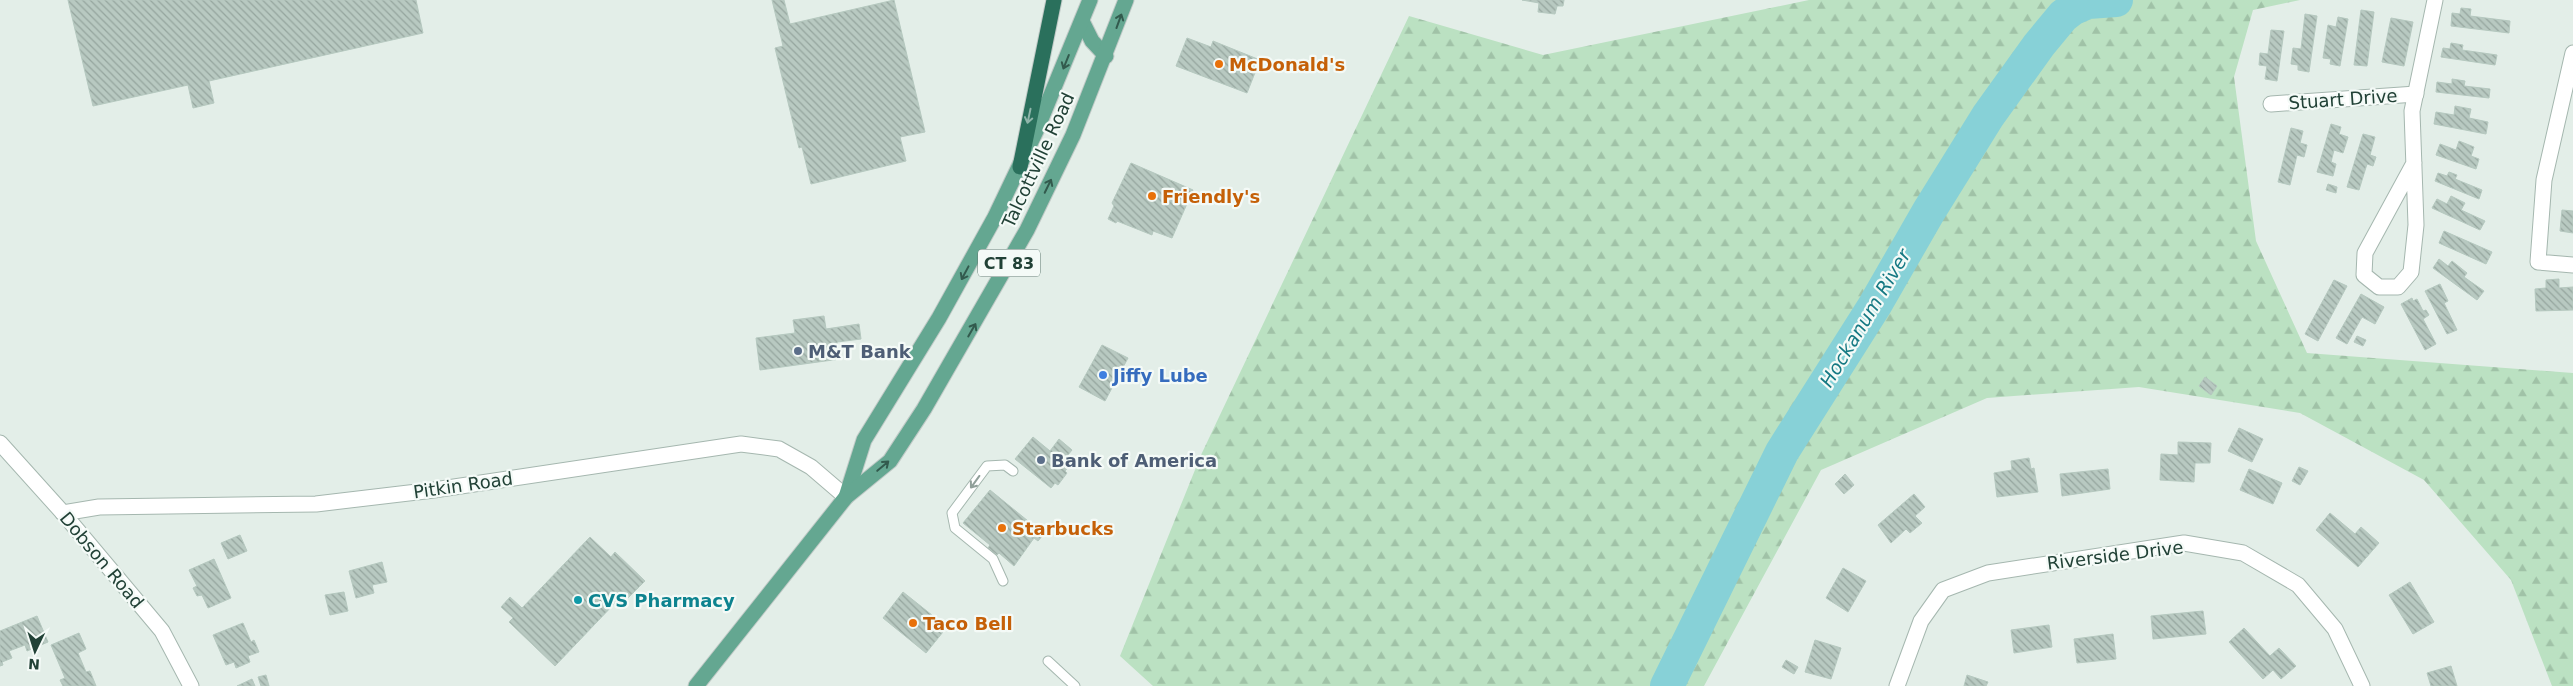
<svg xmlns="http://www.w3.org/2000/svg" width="2573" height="686" font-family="'DejaVu Sans',sans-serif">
  <defs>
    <pattern id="forest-firs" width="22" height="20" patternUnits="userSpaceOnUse" patternTransform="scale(1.25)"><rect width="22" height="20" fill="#bbe1c2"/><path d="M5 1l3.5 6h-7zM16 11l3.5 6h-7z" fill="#a0c2a7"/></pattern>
    <pattern id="building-back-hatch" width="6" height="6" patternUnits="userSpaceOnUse" patternTransform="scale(1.25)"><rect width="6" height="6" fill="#b8c9c1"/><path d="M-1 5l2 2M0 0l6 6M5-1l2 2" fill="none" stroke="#95a59e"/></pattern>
  </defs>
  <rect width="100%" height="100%" fill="#e3eee8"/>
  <path fill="url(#forest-firs)" d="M1809,0H2300L2253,10L2234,77L2256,241L2307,353L2573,373V686H2552L2511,580L2424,480L2300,413L2139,387L1987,398L1821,470L1704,686H1153L1120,656L1201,455L1409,16L1543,55Z"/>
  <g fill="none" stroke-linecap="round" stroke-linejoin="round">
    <path stroke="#87d1d7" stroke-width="34" d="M1667,686L1782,452L1875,305L1929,211L1988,116L2039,45L2063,16L2072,9L2088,2L2116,0"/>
  </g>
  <g fill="url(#building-back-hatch)" stroke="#b5c8bf">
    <path d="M68,0H416L423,33L209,81L214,103L193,108L188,85L93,106Z"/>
    <path d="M772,0H784L790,24L894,0L925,132L900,137L906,161L811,184L802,147L799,148L775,48L783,46Z"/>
    <path d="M1522,0H1564L1563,6H1557L1555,14L1538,12L1539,3Z"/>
    <path d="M2461,8L2471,9L2470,16L2510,21L2509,33L2451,26L2452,13L2460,14Z"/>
    <path d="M2361,10L2374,12L2367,66L2354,65Z"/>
    <path d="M2305,14L2317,16L2309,72L2298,70V65L2291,64L2293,48L2301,49Z"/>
    <path d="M2338,17L2348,19L2340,66L2330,64L2331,59L2323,58L2328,25L2336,27Z"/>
    <path d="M2391,18L2413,22L2404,66L2382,62Z"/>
    <path d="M2271,30L2284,31L2277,81L2265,79L2267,66L2259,65L2260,53L2268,54Z"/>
    <path d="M1187,38L1211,47L1213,41L1260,60L1247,93L1176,66Z"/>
    <path d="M2451,43L2463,45L2462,50L2497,55L2495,65L2441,57L2443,48L2450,49Z"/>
    <path d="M2452,79L2465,81L2464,86L2490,89L2489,98L2436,92L2437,82L2452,84Z"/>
    <path d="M2455,106L2471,109L2469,118L2488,122L2486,134L2434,124L2436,112L2454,115Z"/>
    <path d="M2331,124L2341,127L2339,134L2348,137L2343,153L2334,150L2331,162L2336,164L2333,176L2317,172Z"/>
    <path d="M2291,128L2303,131L2300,143L2307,145L2304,157L2297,155L2290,185L2278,182Z"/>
    <path d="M2363,134L2375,137L2370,155L2376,157L2373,166L2367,164L2359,190L2347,187Z"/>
    <path d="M2459,141L2474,147L2471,156L2479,159L2476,169L2436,155L2440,144L2456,150Z"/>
    <path d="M1131,163L1193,190L1172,238L1153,231L1152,235L1117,221L1116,223L1108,219L1114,206L1112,203Z"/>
    <path d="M2449,172L2457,175L2455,179L2482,190L2479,199L2435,181L2438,173L2447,176Z"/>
    <path d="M2328,184L2337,187L2336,193L2326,190Z"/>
    <path d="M2451,196L2465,203L2461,210L2485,221L2480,230L2432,208L2437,199L2447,204Z"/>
    <path d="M2562,210L2573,211V233L2560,231Z"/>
    <path d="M2444,231L2492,252L2486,264L2439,243Z"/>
    <path d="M2439,259L2448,266L2452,261L2467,273L2464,277L2484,291L2477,300L2433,268Z"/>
    <path d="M2559,279V288L2573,287V310L2536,311L2535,289L2546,288V280Z"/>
    <path d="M2334,280L2347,286L2318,341L2305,334Z"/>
    <path d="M2440,284L2448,301L2444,303L2457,330L2447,334L2425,291Z"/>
    <path d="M2361,294L2384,307L2375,324L2362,317L2347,344L2336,338Z"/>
    <path d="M2412,298L2413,301L2417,299L2423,311L2426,310L2429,315L2423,319L2436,344L2425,350L2401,304Z"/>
    <path d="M824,316L826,329L859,324L861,339L837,342L840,359L760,370L756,338L795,333L793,320Z"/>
    <path d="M2357,336L2366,340L2363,346L2354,342Z"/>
    <path d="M1102,345L1128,358L1105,401L1079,387Z"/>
    <path d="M2205,377L2217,386L2211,395L2199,386Z"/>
    <path d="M2239,428L2263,439L2252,462L2228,451Z"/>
    <path d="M1033,437L1050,451L1059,439L1072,450L1063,461L1069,466L1065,471L1067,473L1058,485L1055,483L1051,488L1015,459Z"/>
    <path d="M2178,442L2211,443L2210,463H2195L2194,482L2160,480L2161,454L2178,455Z"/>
    <path d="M2029,458L2031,469L2034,468L2038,492L1997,497L1994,473L2012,470L2011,461Z"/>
    <path d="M2299,467L2308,471L2300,485L2292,481Z"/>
    <path d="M2108,469L2110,489L2062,496L2060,474Z"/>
    <path d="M2249,469L2282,483L2273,504L2240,490Z"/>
    <path d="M1845,474L1854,485L1844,494L1835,484Z"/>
    <path d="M990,490L1044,534L1038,541L1034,538L1014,566L999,553L997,555L988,548L990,545L963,523Z"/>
    <path d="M1914,494L1925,507L1915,516L1922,523L1910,533L1906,529L1891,543L1878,525Z"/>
    <path d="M2330,513L2355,534L2361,527L2379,543L2358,567L2316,530Z"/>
    <path d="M240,535L247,551L228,559L221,543Z"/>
    <path d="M590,537L611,557L615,552L645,581L619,607L615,603L555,666L509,622L513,618L501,607L510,597L522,608Z"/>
    <path d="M214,559L231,598L208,608L202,595L197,596L193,588L197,586L189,570Z"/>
    <path d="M382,562L387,582L372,585L374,593L356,598L349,571Z"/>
    <path d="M1843,568L1866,581L1848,612L1826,598Z"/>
    <path d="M2410,582L2434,622L2413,634L2389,595Z"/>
    <path d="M344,592L348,611L330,615L325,595Z"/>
    <path d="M903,592L947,627L926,653L883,618Z"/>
    <path d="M2203,611L2206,634L2153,639L2151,616Z"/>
    <path d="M37,616L48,642L27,651L25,645L9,651L12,658L2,662L3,665L0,666V631Z"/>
    <path d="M243,623L251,642L254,640L259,652L248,656L250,662L236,668L234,662L226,665L213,635Z"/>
    <path d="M2049,625L2052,647L2014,653L2011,630Z"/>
    <path d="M2244,628L2270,656L2279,648L2296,666L2281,679L2273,670L2263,679L2229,642Z"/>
    <path d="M79,633L86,649L78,653L86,672L90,671L96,686H63L60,680L65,678L51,645Z"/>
    <path d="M2113,634L2116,659L2077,663L2074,639Z"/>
    <path d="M1815,640L1841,648L1831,679L1805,672Z"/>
    <path d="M1786,660L1798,667L1794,674L1782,667Z"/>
    <path d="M2451,666L2457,686H2431L2427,673Z"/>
    <path d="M266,675L269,686H261L258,677Z"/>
    <path d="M1967,675L1988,682L1986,686H1964Z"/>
    <path d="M252,679L255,686H237Z"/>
  </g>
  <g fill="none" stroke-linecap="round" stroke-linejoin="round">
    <g stroke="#a5b7af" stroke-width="11">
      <g id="service">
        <path d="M1003,581L993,559L955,528L952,513L987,466L1005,465L1013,471"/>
        <path d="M1048,661L1075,686"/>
      </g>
    </g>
    <g stroke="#a5b7af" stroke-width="17">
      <g id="minor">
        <path d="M2573,53L2544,180L2538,262L2573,265"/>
        <path d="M2271,104L2416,94"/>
        <path d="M2414,163L2365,253L2364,275L2379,287H2398L2411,272L2416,225L2412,111L2435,0"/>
        <path d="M63,513L99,507L316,504L434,490L741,444L779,449L811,467L846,497"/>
        <path d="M1897,686L1921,621L1943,590L1988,573L2184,543L2243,553L2298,585L2335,629L2362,686"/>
      </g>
    </g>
    <g stroke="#a5b7af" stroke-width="17">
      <path id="tertiary" d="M0,443L63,513L162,631L191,686"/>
    </g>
    <g stroke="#c1cac7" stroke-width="17">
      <g id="primary">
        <path d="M1082,21L1092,41L1106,56"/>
        <path d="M846,497L864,440L939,318L995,217L1037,129L1090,0"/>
        <path d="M696,686L846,497L890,461L924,409L1027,230L1073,135L1126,0"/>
      </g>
    </g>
    <g stroke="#c1cac7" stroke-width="17">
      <path id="motorway" d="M1020,167L1054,0"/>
    </g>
    <use href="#service" stroke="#fff" stroke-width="9"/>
    <use href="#minor" stroke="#fff" stroke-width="15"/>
    <use href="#tertiary" stroke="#fff" stroke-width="15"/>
    <use href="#primary" stroke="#64a791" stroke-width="15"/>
    <use href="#motorway" stroke="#2a705c" stroke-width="15"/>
  </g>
  <defs><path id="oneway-shaft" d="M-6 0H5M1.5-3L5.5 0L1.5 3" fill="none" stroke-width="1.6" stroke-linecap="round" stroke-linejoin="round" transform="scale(1.25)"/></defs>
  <g stroke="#325a4d">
    <use href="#oneway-shaft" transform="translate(1119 21) rotate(-70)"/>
    <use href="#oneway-shaft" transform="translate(1066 62) rotate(112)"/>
    <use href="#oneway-shaft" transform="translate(1048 186) rotate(-64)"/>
    <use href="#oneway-shaft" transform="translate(965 273) rotate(118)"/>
    <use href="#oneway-shaft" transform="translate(972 330) rotate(-60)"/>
    <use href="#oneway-shaft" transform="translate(883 466) rotate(-40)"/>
  </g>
  <use stroke="#8fb5aa" href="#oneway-shaft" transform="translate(1029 116) rotate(102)"/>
  <use stroke="#90a09a" href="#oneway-shaft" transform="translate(975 482) rotate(126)"/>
  <g fill="#e8710a" stroke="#f4faf7" stroke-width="2">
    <circle cx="1219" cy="64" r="5"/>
    <circle cx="1152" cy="196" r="5"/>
    <circle cx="1002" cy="528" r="5"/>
    <circle cx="913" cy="623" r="5"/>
  </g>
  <g fill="#5c6f8a" stroke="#f4faf7" stroke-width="2">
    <circle cx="798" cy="351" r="5"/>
    <circle cx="1041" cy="460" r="5"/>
  </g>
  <circle fill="#3f7fe0" stroke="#f4faf7" stroke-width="2" cx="1103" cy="375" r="5"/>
  <circle fill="#0f9aa8" stroke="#f4faf7" stroke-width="2" cx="578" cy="600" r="5"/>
  <g text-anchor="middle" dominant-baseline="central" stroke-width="4.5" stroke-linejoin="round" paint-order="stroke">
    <rect fill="#f4faf7" stroke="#607870" stroke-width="1" x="978" y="249.5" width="62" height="27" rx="4"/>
    <g font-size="16" font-weight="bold" fill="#214136">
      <text x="1009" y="263">CT 83</text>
    </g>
    <g font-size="18" font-weight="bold" fill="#c56008" stroke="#f4faf7" text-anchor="start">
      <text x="1229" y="64">McDonald's</text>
      <text x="1162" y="196">Friendly's</text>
      <text x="1012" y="528">Starbucks</text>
      <text x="923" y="623">Taco Bell</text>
    </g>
    <g font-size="18" fill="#214136" stroke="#f4faf7">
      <text transform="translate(2343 99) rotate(-4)">Stuart Drive</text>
      <text transform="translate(1038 160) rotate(-65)">Talcottville Road</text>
      <text transform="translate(463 485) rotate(-8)">Pitkin Road</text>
      <text transform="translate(2115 555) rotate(-7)">Riverside Drive</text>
      <text transform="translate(102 560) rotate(50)">Dobson Road</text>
    </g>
    <g font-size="18" font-weight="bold" fill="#4e5e75" stroke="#f4faf7" text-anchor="start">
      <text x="808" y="351">M&amp;T Bank</text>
      <text x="1051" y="460">Bank of America</text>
    </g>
    <g font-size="18" font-weight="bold" fill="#366cbe" stroke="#f4faf7" text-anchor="start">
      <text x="1113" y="375">Jiffy Lube</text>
    </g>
    <g font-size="18" font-weight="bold" fill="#0d838f" stroke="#f4faf7" text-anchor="start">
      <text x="588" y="600">CVS Pharmacy</text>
    </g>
    <g font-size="19" font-style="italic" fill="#167983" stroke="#f4faf7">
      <text transform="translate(1865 318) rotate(-59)">Hockanum River</text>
    </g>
  </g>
  <g transform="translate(35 651) rotate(184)" stroke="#f4faf7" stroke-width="4" paint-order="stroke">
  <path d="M0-4L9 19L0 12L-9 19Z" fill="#214136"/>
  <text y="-8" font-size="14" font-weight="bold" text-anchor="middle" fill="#214136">N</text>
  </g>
</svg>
